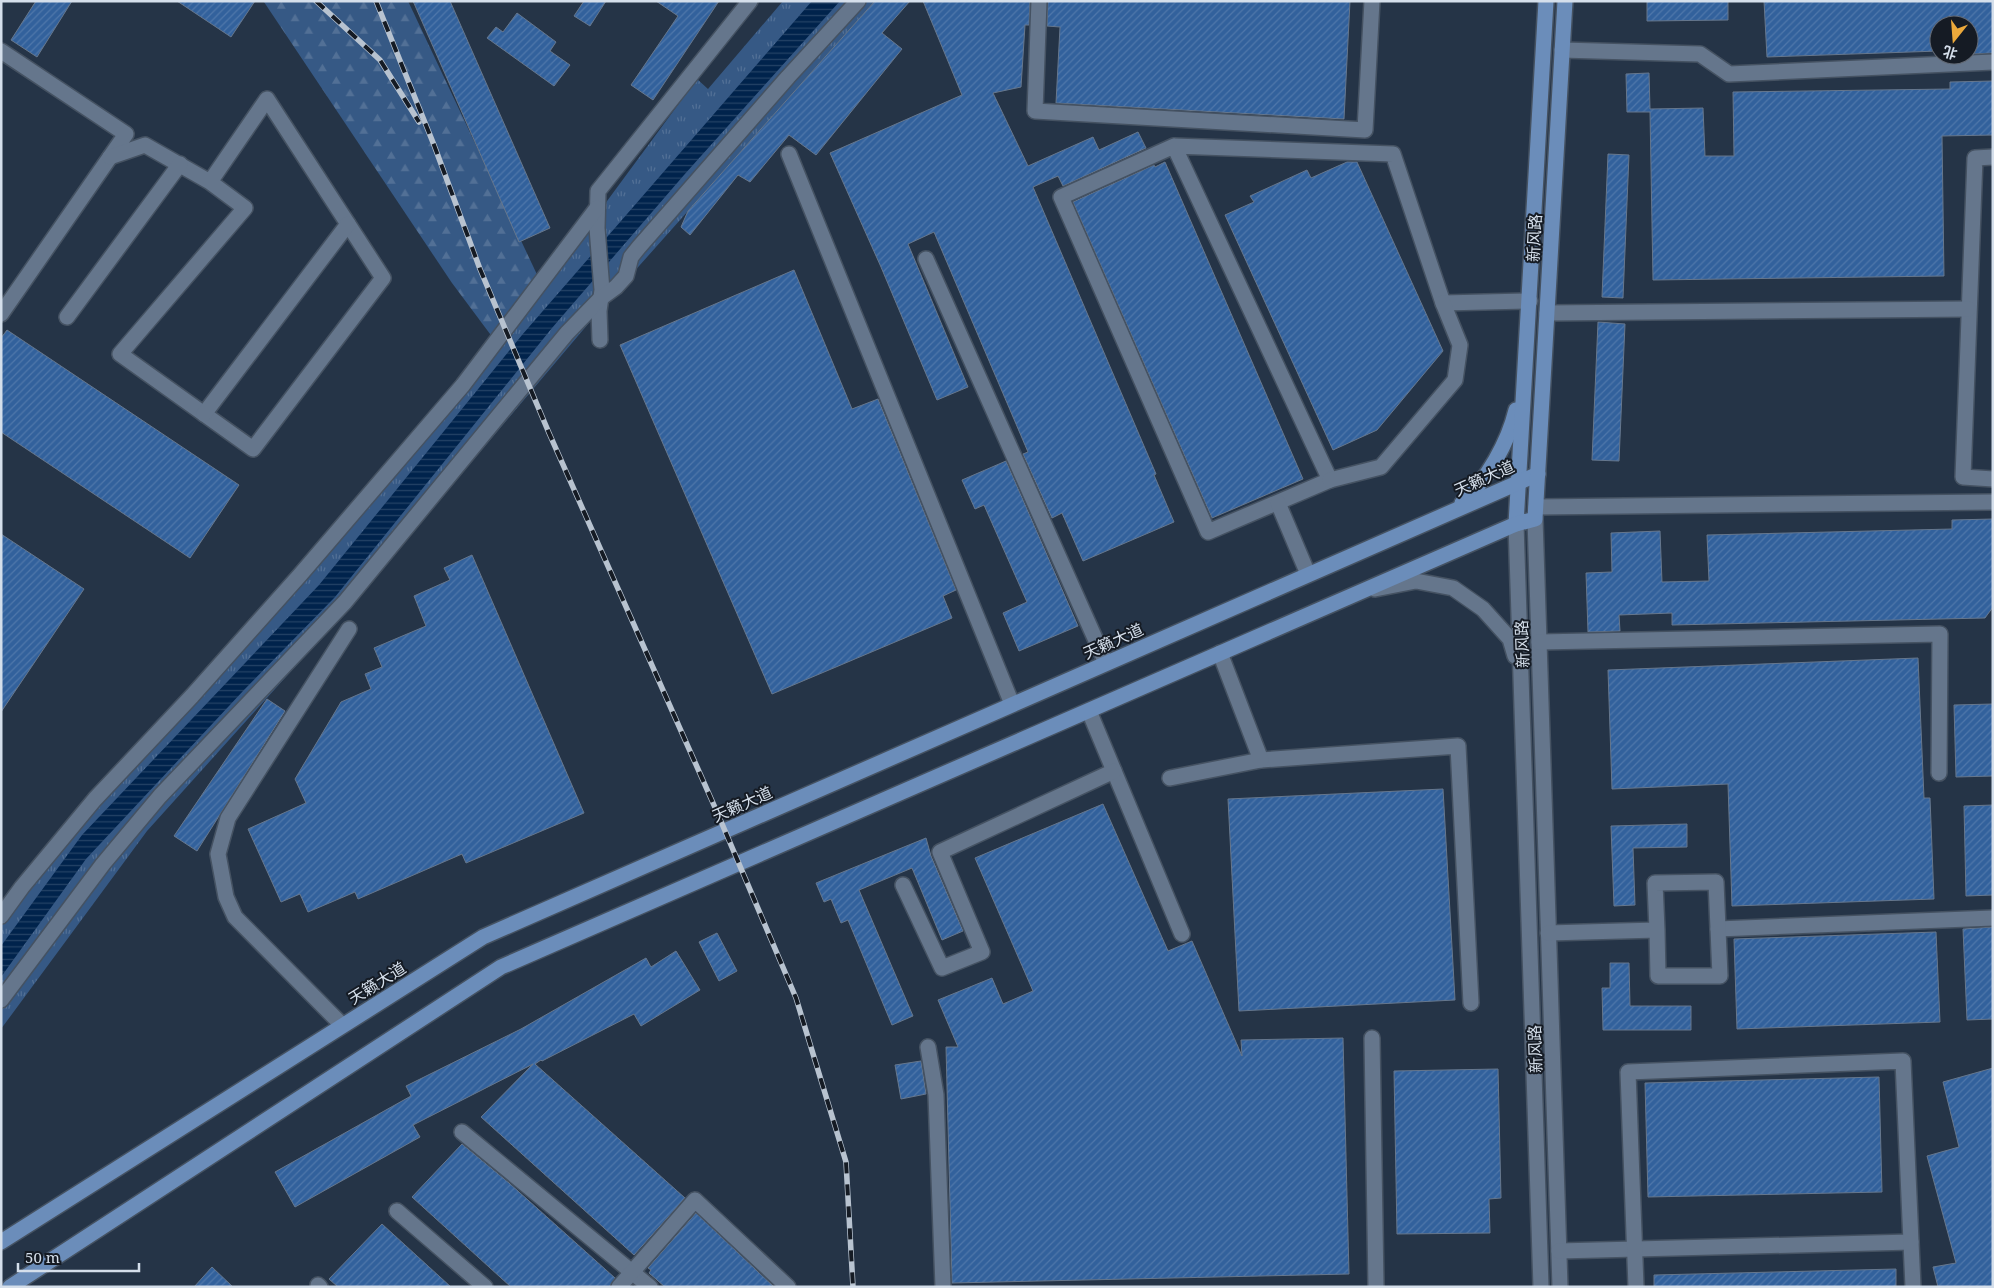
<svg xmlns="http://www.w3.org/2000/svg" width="1994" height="1288" font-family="'Noto Serif','Noto Sans SC',serif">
  <defs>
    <pattern id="grass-tufts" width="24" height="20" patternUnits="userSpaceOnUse" patternTransform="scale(1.25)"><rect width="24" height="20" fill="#365985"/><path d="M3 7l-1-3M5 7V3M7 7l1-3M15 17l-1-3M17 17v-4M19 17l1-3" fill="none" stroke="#527096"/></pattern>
    <pattern id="forest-firs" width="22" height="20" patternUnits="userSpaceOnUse" patternTransform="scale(1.25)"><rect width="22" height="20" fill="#365985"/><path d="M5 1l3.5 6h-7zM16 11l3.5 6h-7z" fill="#527096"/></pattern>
    <pattern id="water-rules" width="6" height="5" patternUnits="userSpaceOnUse" patternTransform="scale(1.25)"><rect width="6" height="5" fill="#00234c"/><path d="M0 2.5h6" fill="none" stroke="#244266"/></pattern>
    <pattern id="building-hatch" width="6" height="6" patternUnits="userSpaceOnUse" patternTransform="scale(1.25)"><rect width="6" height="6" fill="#32619c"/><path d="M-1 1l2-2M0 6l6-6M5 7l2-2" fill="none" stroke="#4f77aa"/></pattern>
  </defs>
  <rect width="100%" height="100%" fill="#253447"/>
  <path fill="url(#grass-tufts)" d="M783,1H875L599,311L348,608L147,831L1,1029V916L523,315L697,79L708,89Z"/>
  <path fill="url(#forest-firs)" d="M408,1L541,283L496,342L452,283L264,2Z"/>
  <path fill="url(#water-rules)" d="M812,1H840L684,175L552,328L335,597L243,691L86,859L1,977V946L82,835L319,585L522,335Z"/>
  <g fill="url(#building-hatch)" stroke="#66778d">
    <path d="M36,1H72L37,57L11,40Z"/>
    <path d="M177,1H255L231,37Z"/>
    <path d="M413,1H450L550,228L519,242Z"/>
    <path d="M584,1H606L590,26L574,16Z"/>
    <path d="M656,1H719L653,100L631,85L678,16Z"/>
    <path d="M875,1H910L882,33L902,49L816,155L789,135L750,182L738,175L690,235L681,227L688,211Z"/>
    <path d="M923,1H1030L1029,25H1025L1021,87L993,93L1028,166L1093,137L1099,150L1138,132L1146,148L1063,186L1058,176L1033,187L1156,474L1154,475L1174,522L1083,561L1062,513L1052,518L1023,454L1028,452L934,232L908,244L968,387L937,400L881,267L830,153L962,95Z"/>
    <path d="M1048,1H1350L1344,119L1056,103L1060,27L1047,26Z"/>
    <path d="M1647,1H1728V20L1647,21Z"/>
    <path d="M1764,1H1993V53L1972,54L1969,25H1939V51L1767,57Z"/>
    <path d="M517,13L556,42L550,51L570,65L554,86L487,38L496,27L503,32Z"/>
    <path d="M1649,73L1650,109L1703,108L1705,156H1734L1733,92L1950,89V82L1993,81V135L1942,136L1944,276L1653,280L1650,112H1627L1626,74Z"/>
    <path d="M1608,154L1629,155L1623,298L1602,297Z"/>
    <path d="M1165,162L1303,479L1212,518L1073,202L1154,165L1155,167Z"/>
    <path d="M1347,162H1357L1443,351L1377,430L1333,450L1225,215L1254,202L1250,196L1307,170L1311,178Z"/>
    <path d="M794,270L852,409L878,399L956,590L943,596L952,618L772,694L620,345Z"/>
    <path d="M1598,322L1625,324L1619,461L1592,460Z"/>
    <path d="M7,330L239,485L190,558L1,432V338Z"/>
    <path d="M1006,461L1078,626L1019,651L1003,613L1027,602L984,505L975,509L962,480Z"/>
    <path d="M1993,519V607L1985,618L1672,625V613L1619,615L1620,631L1588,632L1586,573L1612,572L1611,533L1660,531L1662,582L1709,581L1707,535L1952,529V520Z"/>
    <path d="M1,534L84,589L1,712Z"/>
    <path d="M472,555L584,813L466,863L462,854L358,899L355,892L308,912L300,894L281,902L248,829L306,803L295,779L341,702L371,689L365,674L382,667L374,648L426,626L414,596L450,580L444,568Z"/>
    <path d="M1918,658L1924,798H1930L1934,899L1732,906L1728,784L1612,789L1608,670Z"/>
    <path d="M267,699L285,711L197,851L174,836Z"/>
    <path d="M1993,704V776L1956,777L1954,705Z"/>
    <path d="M1443,789L1455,1000L1239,1011L1228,799Z"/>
    <path d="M1103,804L1168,951L1192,941L1242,1056L1241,1040L1343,1038L1349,1274L952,1283L946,1047H958L938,1000L992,978L1003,1004L1033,991L975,858Z"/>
    <path d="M1993,805V895L1966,896L1964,806Z"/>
    <path d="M1687,824V847L1633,848L1635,905L1614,906L1611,826Z"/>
    <path d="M926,838L931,856L963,931L942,940L912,868L859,890L913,1016L892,1025L848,920L841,923L831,899L824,902L816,883Z"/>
    <path d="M1993,927V1019L1967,1020L1963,929Z"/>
    <path d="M1936,932L1940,1022L1737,1029L1734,939Z"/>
    <path d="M717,933L737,971L719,981L699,942Z"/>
    <path d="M676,951L700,990L641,1026L634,1014L542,1061L541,1060L535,1064L685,1198L634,1255L481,1117L533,1064L413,1125L420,1137L295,1207L275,1172L411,1096L406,1086L521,1029L646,958L651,967Z"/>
    <path d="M1610,963H1629L1630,1006H1691V1030H1603L1602,988H1610Z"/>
    <path d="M921,1061L926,1094L901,1099L895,1065Z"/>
    <path d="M1993,1068V1287H1938L1933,1267L1956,1263L1927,1156L1959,1147L1943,1082Z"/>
    <path d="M1498,1069L1501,1198L1489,1199L1490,1233L1397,1234L1394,1071Z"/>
    <path d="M1879,1077L1882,1192L1648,1197L1645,1083Z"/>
    <path d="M462,1144L509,1183L615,1278L609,1287H511L412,1197Z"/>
    <path d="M696,1213L774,1287H665L649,1273L651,1270L648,1268Z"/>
    <path d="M382,1224L451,1287H338L329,1279Z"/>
    <path d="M212,1267L233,1287H194Z"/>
    <path d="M1896,1269V1287H1654V1275Z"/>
  </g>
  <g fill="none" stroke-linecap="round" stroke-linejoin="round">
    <g stroke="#455262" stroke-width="18">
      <g id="minor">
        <path d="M1039,1L1035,111L1365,130L1372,1"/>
        <path d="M1562,50L1700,54L1729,74L1993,62"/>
        <path d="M1,51L126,134L1,314"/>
        <path d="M1174,146L1330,480L1208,532L1061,197L1174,146L1393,154L1443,303L1530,301"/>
        <path d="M789,154L1012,704"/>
        <path d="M110,157L145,145L210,182L267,99L383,278L253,449L120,354L245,208L210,182"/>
        <path d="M1993,157L1975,158L1963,477L1993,479"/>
        <path d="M926,259L1106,663"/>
        <path d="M1547,313L1968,309"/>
        <path d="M67,317L180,164"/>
        <path d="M600,340L599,311L602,290L597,228L598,191L750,1"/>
        <path d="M204,414L348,224"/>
        <path d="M1330,480L1381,467L1455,380L1460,345L1443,303"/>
        <path d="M1278,503L1308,574"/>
        <path d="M1536,507L1993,502"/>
        <path d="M1535,519L1560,1287"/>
        <path d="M1516,524L1541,1287"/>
        <path d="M1375,589L1416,581L1453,588L1483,609L1510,639L1515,656"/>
        <path d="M1539,642L1940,634L1939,773"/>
        <path d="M1089,711L1182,934"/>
        <path d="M1261,760L1458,746L1471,1003"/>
        <path d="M1170,778L1261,760L1220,653"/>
        <path d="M903,885L942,968L982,952L940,852L1114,771"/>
        <path d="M1,916L22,887L95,799L192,696L300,575L463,385L597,208"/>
        <path d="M1718,929L1993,918"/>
        <path d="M1548,933L1657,930L1658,976H1720L1716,882L1655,883L1657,930"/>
        <path d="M1,1000L103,864L160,796L345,602L567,333L601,298L616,287L626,276L631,257L639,247L788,77L858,1"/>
        <path d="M342,1025L235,917L226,897L218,854L228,818L349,629"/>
        <path d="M1372,1038L1376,1287"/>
        <path d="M928,1047L936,1095L943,1287"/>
        <path d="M462,1132L650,1287"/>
        <path d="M397,1211L485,1287"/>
        <path d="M1559,1251L1911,1242"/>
        <path d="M318,1285L320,1287"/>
        <path d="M619,1287L695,1200L788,1287"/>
        <path d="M1636,1287L1628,1072L1903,1061L1913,1287"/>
      </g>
    </g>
    <g stroke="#455262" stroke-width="18">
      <g id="major">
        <path d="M1462,503C1487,480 1508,443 1516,410"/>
        <path d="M1516,524L1546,1"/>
        <path d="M1,1242L483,937L1538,474"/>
        <path d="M10,1287L501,967L1516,524L1535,519L1565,1"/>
      </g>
    </g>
    <use href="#minor" stroke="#65768c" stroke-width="15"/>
    <use href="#major" stroke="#6b8dba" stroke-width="15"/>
    <g stroke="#b8c3d0" stroke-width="5.5">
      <g id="rail">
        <path d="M316,1L380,60L419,122"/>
        <path d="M376,1L434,145L480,269L549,433L717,812L796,998L846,1162L853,1287"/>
      </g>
    </g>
    <use href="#rail" stroke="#151b24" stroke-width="4" stroke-dasharray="11" stroke-linecap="butt"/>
  </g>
  <g text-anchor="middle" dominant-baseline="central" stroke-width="4" stroke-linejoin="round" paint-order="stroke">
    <g font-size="16" fill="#d5dfeb" stroke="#151b24">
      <text transform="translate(1534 238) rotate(-87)">新风路</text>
      <text transform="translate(1484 478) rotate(-24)">天籁大道</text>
      <text transform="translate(1113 641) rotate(-24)">天籁大道</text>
      <text transform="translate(1522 644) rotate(-92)">新风路</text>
      <text transform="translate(742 804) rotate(-24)">天籁大道</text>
      <text transform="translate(377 983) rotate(-32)">天籁大道</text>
      <text transform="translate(1535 1049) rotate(-92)">新风路</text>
    </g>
  </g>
  <rect width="1994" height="1288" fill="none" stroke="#d5dfeb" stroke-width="5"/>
  <g transform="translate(1954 40) rotate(197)"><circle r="24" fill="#151b24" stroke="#626974"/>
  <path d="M0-4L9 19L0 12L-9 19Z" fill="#eca93b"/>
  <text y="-8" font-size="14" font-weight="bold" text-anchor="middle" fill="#d5dfeb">北</text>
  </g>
  <path d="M18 1263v8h121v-8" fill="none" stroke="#d5dfeb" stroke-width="2.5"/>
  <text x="25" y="1263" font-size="15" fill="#d5dfeb" stroke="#151b24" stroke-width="4" paint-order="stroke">50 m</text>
</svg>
